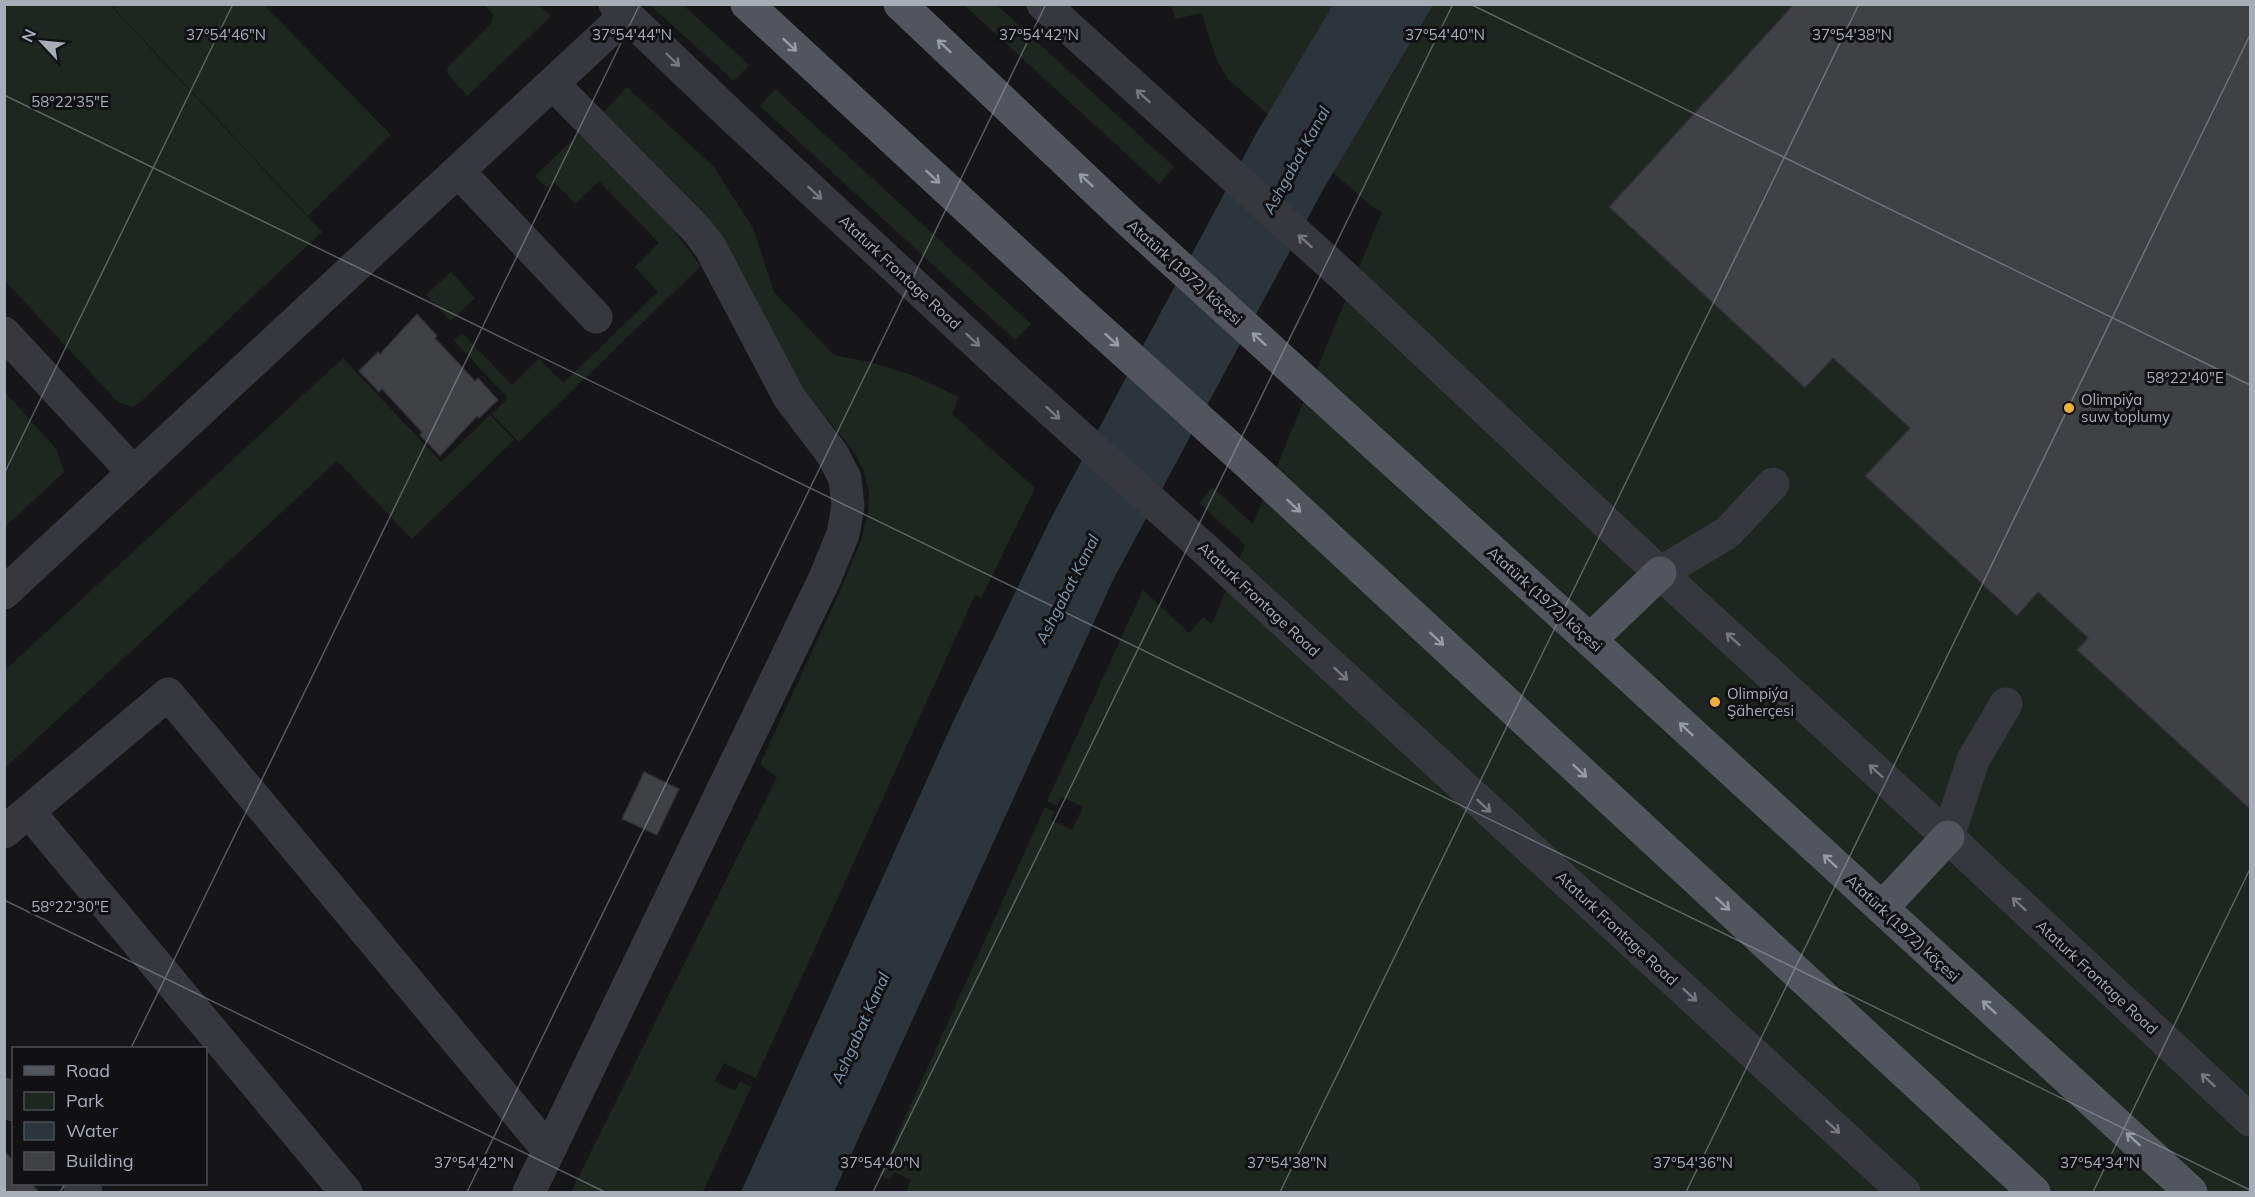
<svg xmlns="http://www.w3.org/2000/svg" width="2255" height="1197" font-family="Mulish,sans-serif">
  <rect width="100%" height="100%" fill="#161618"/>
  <g fill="#1e261f">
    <path d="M5,4L110,5L322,232L138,404L132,407L118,402L5,281Z"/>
    <path d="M111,5H264L391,135L308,216Z"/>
    <path d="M485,5H538L551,16L467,96L447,73L448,67L491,23L494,15Z"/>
    <path d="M650,5H683L749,65L734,81Z"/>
    <path d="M964,5H997L1174,167L1159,184Z"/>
    <path d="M1171,5H2250V1192H906L911,1180L894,1172L890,1180L879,1175L1045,807L1055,812L1051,820L1072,830L1083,807L1062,797L1057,806L1047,801L1143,590L1189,633L1203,617L1212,624L1245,545L1199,503L1212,487L1253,524L1382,212L1371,206L1228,79C1214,59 1209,36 1202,13L1175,19Z"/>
    <path d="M627,87L713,166L753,228L774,292L834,355L870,362L912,375L959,397L952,414L1035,488L981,598L975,595L756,1078L724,1063L714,1081L735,1091L740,1082L751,1087L703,1192H571L777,777L760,764L842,587L861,540L868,514L869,493L864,471L854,452L804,390L603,113Z"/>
    <path d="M775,89L1031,324L1015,340L760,106Z"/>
    <path d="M581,132L673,229L701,266L519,442L492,414L508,398L453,340L462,333L512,385L539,359L563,383L658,292L635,267L659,243L599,181L575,204L554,182L547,188L535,176Z"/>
    <path d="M451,272L475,298L451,321L426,295Z"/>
    <path d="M343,358L441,462L490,415L514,440L412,539L337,461L5,768V670Z"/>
    <path d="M5,392L57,450L64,472L5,527Z"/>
  </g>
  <path fill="#2c353c" d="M1333,5H1433L1324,188L1113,580L834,1192H741L952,724L1049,522L1257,132Z"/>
  <g fill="#404145" stroke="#303034" stroke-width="1.5">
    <path d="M1794,4H2250V809L2077,650L2088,638L2038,592L2017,616L1865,476L1910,428L1833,358L1805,388L1609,207Z"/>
    <path d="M417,314L437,336L435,338L475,381L478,378L498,400L479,418L477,416L440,456L420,435L422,432L382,389L379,392L359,371L378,352L380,354Z"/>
    <path d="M644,772L679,789L657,835L622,819Z"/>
    <path d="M4,1151L14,1161V1184H32L39,1192H4Z"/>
  </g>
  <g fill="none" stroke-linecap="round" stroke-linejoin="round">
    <g stroke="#37383d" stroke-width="33">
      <path d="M615,4L733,117L1010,374L1205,549L1904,1192"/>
      <path d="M1043,4L1348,280L1660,573L1948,837L2250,1120"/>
      <path d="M459,172L596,317"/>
      <path d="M4,333L134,473"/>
      <path d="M1660,573L1727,533L1773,484"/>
      <path d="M4,593L626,15"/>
      <path d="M29,812L346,1192"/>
      <path d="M4,832L168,694L540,1140L551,1146"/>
      <path d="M1948,837L1973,760L2006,704"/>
      <path d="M4,1094L14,1105"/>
      <path d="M79,1184L86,1192"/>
      <path d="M529,1192L825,578L843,534L848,506L845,479L833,455L789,397L710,247L697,230L553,84"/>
    </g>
    <g stroke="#53555c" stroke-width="33">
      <path d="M747,4L1068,301L1251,466L2034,1192"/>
      <path d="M900,4L1128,220L1590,640L2191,1192"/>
      <path d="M1590,640L1660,573"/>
      <path d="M1882,908L1948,837"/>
    </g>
  </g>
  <defs><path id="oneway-shaft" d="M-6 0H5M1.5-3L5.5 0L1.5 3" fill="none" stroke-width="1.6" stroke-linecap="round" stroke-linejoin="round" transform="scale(1.5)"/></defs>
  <g stroke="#979ba6">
    <use href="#oneway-shaft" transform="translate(790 45) rotate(43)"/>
    <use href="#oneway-shaft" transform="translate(944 46) rotate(-137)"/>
    <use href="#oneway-shaft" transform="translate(933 177) rotate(43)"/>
    <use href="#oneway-shaft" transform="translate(1086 180) rotate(-137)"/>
    <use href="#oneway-shaft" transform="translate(1259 339) rotate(-138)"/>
    <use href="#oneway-shaft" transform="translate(1112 340) rotate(42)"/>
    <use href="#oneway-shaft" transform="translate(1294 506) rotate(43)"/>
    <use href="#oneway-shaft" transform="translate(1437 639) rotate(43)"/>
    <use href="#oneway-shaft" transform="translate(1686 729) rotate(-137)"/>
    <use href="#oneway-shaft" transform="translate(1580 771) rotate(43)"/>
    <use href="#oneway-shaft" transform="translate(1830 861) rotate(-137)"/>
    <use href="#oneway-shaft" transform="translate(1723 904) rotate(43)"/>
    <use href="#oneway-shaft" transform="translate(1989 1007) rotate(-137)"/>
    <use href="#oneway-shaft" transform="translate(2133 1139) rotate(-137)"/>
  </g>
  <g stroke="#757881">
    <use href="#oneway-shaft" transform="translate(673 60) rotate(44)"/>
    <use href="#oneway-shaft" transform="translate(1143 96) rotate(-138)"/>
    <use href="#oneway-shaft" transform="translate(815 193) rotate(43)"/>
    <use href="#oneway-shaft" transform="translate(1305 241) rotate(-138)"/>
    <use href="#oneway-shaft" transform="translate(973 340) rotate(43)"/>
    <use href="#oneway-shaft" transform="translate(1053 413) rotate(42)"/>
    <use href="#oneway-shaft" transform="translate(1733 639) rotate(-138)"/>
    <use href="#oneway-shaft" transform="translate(1341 674) rotate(43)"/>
    <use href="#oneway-shaft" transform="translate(1876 771) rotate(-138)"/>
    <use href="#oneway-shaft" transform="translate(1484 806) rotate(43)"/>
    <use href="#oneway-shaft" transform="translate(2019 904) rotate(-137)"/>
    <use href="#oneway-shaft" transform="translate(1690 995) rotate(43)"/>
    <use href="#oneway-shaft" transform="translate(2208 1080) rotate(-137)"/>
    <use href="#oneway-shaft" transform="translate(1833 1127) rotate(43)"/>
  </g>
  <path fill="none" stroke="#a8adb8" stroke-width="1.5" stroke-opacity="0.45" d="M1470,4L2250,385M4,95L2250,1190M4,474L233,4M4,900L605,1192M131,1048L640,4M60,1192L65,1184M467,1192L1046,4M873,1192L1453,4M1280,1192L1859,4M1686,1192L2250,35M2093,1192L2250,869"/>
  <g fill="#f2b134" stroke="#111113" stroke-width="2">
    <circle cx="2069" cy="408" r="6"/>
    <circle cx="1715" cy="702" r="6"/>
  </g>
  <g text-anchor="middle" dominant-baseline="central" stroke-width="6" stroke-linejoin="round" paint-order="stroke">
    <g font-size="15" fill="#a8adb8" stroke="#111113">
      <text transform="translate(900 272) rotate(43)">Ataturk Frontage Road</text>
      <text transform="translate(1185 272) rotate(42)">Atatürk (1972) köçesi</text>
      <text transform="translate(1259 599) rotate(43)">Ataturk Frontage Road</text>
      <text transform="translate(1545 599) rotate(42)">Atatürk (1972) köçesi</text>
      <text transform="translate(1617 928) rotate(43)">Ataturk Frontage Road</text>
      <text transform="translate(1903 928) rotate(43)">Atatürk (1972) köçesi</text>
      <text transform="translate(2097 977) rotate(43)">Ataturk Frontage Road</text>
    </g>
    <g font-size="15" fill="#a8adb8" stroke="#111113" text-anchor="start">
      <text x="2081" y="399">Olimpiýa<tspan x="2081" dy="17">suw toplumy</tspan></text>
      <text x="1727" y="693">Olimpiýa<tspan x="1727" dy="17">Şäherçesi</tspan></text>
    </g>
    <g font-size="16" font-style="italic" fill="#7f9bb3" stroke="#111113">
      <text transform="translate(1296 160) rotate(-61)">Ashgabat Kanal</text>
      <text transform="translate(1067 589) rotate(-63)">Ashgabat Kanal</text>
      <text transform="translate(860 1028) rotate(-66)">Ashgabat Kanal</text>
    </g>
  </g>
  <g font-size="15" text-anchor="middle" fill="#a8adb8" stroke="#111113" stroke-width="6" stroke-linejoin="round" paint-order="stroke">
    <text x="226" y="40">37°54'46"N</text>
    <text x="632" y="40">37°54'44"N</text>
    <text x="1039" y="40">37°54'42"N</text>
    <text x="1445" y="40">37°54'40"N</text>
    <text x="1852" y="40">37°54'38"N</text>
    <text x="70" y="107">58°22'35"E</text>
    <text x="2185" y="383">58°22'40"E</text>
    <text x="70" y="912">58°22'30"E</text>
    <text x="474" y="1168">37°54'42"N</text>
    <text x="880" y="1168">37°54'40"N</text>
    <text x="1287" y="1168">37°54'38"N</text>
    <text x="1693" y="1168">37°54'36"N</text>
    <text x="2100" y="1168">37°54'34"N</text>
  </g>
  <rect width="2255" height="1197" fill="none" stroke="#a8adb8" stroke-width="12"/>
  <rect x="12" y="1047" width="195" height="138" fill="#111113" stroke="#4d4f55" stroke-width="1.5"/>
  <rect x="24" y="1066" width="30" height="9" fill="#53555c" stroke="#4d4f55" stroke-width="1.5"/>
  <text x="66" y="1077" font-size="18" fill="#a8adb8">Road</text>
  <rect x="24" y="1092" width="30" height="18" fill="#1e261f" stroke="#4d4f55" stroke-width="1.5"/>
  <text x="66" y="1107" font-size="18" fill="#a8adb8">Park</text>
  <rect x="24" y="1122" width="30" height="18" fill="#2c353c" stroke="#4d4f55" stroke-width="1.5"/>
  <text x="66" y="1137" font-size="18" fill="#a8adb8">Water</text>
  <rect x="24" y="1152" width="30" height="18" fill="#404145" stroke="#4d4f55" stroke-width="1.5"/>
  <text x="66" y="1167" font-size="18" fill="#a8adb8">Building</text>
  <g transform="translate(42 42) rotate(296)" stroke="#111113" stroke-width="4.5" paint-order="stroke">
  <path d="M0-4.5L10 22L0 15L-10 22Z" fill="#a8adb8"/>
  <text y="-9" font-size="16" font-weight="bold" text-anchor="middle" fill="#a8adb8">N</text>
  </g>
</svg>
